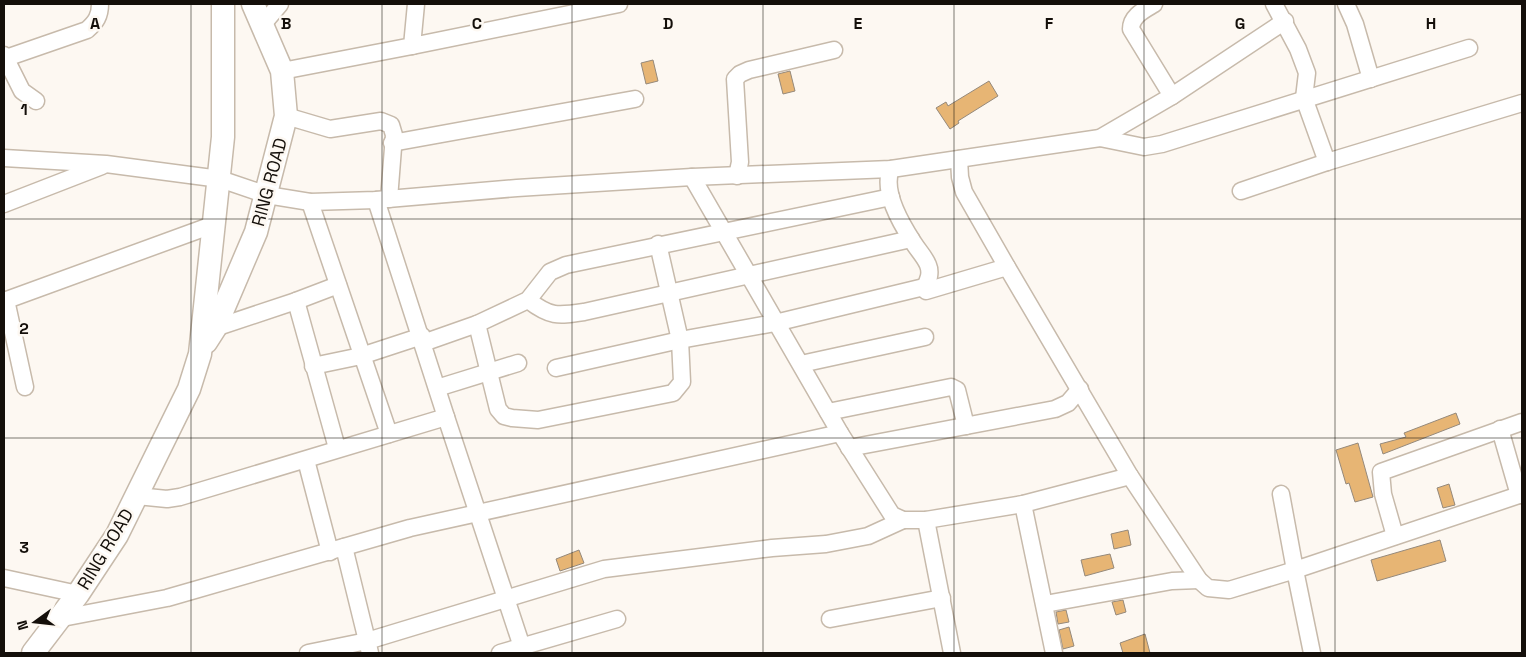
<svg xmlns="http://www.w3.org/2000/svg" width="1526" height="657" font-family="'Space Grotesk',sans-serif">
  <rect width="100%" height="100%" fill="#fdf8f2"/>
  <g fill="#e7b574" stroke="#95897b">
    <path d="M653,60L658,81L646,84L641,63Z"/>
    <path d="M790,71L795,91L783,94L778,74Z"/>
    <path d="M989,81L998,96L958,121L959,123L950,129L936,108L946,102L948,106Z"/>
    <path d="M1456,413L1460,424L1383,454L1380,444L1406,437L1404,433Z"/>
    <path d="M1358,443L1373,497L1355,502L1349,483L1346,484L1336,450Z"/>
    <path d="M1449,484L1455,505L1443,508L1437,488Z"/>
    <path d="M1128,530L1131,545L1114,549L1111,534Z"/>
    <path d="M1440,540L1446,561L1377,581L1371,560Z"/>
    <path d="M579,550L584,563L560,571L556,559Z"/>
    <path d="M1110,554L1114,568L1085,576L1081,560Z"/>
    <path d="M1123,600L1126,612L1116,615L1112,602Z"/>
    <path d="M1066,610L1069,622L1058,624L1056,612Z"/>
    <path d="M1069,627L1074,646L1063,649L1059,630Z"/>
    <path d="M1145,634L1150,653H1123L1120,643Z"/>
  </g>
  <g fill="none" stroke-linecap="round" stroke-linejoin="round">
    <g stroke="#c7baab" stroke-width="19">
      <g id="street">
        <path d="M1274,4L1298,49L1307,73L1304,98L1327,162"/>
        <path d="M1346,4L1355,24L1371,79"/>
        <path d="M263,24L280,4"/>
        <path d="M412,46L619,4"/>
        <path d="M4,55L22,91L36,101"/>
        <path d="M6,58L87,30C96,22 100,16 100,4"/>
        <path d="M282,71L412,46L416,4"/>
        <path d="M1172,96L1285,21"/>
        <path d="M286,116L330,129L381,121L391,125L394,135L389,199"/>
        <path d="M1100,138L1144,147L1162,144L1469,48"/>
        <path d="M392,143L635,99"/>
        <path d="M4,158L106,164L220,179L267,195L310,202L376,200L517,188L692,177L891,169L1100,138L1172,96L1131,29C1131,16 1144,10 1154,4"/>
        <path d="M959,159L960,177L964,192L1007,267L1130,476L1199,580L1208,588L1229,590L1295,570L1312,653"/>
        <path d="M737,176L740,162L735,79L740,74L749,70L834,50"/>
        <path d="M692,177L840,433L892,515L903,520H926L1023,504L1130,476"/>
        <path d="M1241,191L1327,162L1522,103"/>
        <path d="M310,202L389,434"/>
        <path d="M4,204L102,166"/>
        <path d="M926,291L1007,267"/>
        <path d="M6,300L25,387"/>
        <path d="M528,300C550,317 557,316 584,312L911,239"/>
        <path d="M4,301L215,224"/>
        <path d="M296,301L337,448"/>
        <path d="M477,324L528,300L550,272L566,265L891,197"/>
        <path d="M215,328L296,301L338,285"/>
        <path d="M423,343L477,324L498,409L504,416L512,418L538,420L673,393L682,382L680,340L658,244"/>
        <path d="M801,364L925,337"/>
        <path d="M313,366L361,356L422,336"/>
        <path d="M556,368L680,340L775,323L924,287C929,281 931,272 928,265C925,257 917,249 913,242C900,222 882,191 891,169"/>
        <path d="M437,388L518,363"/>
        <path d="M828,412L951,387L957,390L966,426"/>
        <path d="M446,417L524,653"/>
        <path d="M1500,429L1519,495"/>
        <path d="M849,448L1055,409L1068,403L1080,389"/>
        <path d="M306,460L330,552"/>
        <path d="M1281,494L1295,570L1522,494"/>
        <path d="M137,496L167,499L180,497L446,417L376,200"/>
        <path d="M1023,504L1054,653"/>
        <path d="M926,520L952,653"/>
        <path d="M1395,536L1383,494L1381,472L1522,422"/>
        <path d="M344,547L370,653"/>
        <path d="M4,578L78,594"/>
        <path d="M1045,604L1172,581L1199,580"/>
        <path d="M57,619L167,598L410,528L840,433"/>
        <path d="M830,619L942,598"/>
        <path d="M308,653L367,641L604,569L772,548L826,544L868,536L903,520"/>
        <path d="M500,653L617,619"/>
      </g>
    </g>
    <g stroke="#c7baab" stroke-width="25">
      <g id="secondary">
        <path d="M206,342L215,328L256,232L286,116L282,71L253,4"/>
        <path d="M33,653L78,594L117,535L189,389L200,354L223,137V4"/>
      </g>
    </g>
    <use href="#street" stroke="#fff" stroke-width="16"/>
    <use href="#secondary" stroke="#fff" stroke-width="22"/>
  </g>
  <path fill="none" stroke="#140f0a" stroke-width="1" stroke-opacity="0.55" d="M191,4V653M382,4V653M572,4V653M763,4V653M954,4V653M1144,4V653M1335,4V653M4,219H1522M4,438H1522"/>
  <g text-anchor="middle" dominant-baseline="central" stroke-width="5" stroke-linejoin="round" paint-order="stroke">
    <g font-size="18" fill="#140f0a" stroke="#fdf8f2">
      <text transform="translate(269 182) rotate(-75)">RING ROAD</text>
      <text transform="translate(105 549) rotate(-59)">RING ROAD</text>
    </g>
  </g>
  <g font-size="16" text-anchor="middle" font-weight="bold" fill="#140f0a" stroke="#fdf8f2" stroke-width="5" stroke-linejoin="round" paint-order="stroke">
    <text x="95" y="29">A</text>
    <text x="286" y="29">B</text>
    <text x="477" y="29">C</text>
    <text x="668" y="29">D</text>
    <text x="858" y="29">E</text>
    <text x="1049" y="29">F</text>
    <text x="1240" y="29">G</text>
    <text x="1431" y="29">H</text>
    <text x="24" y="115">1</text>
    <text x="24" y="334">2</text>
    <text x="24" y="553">3</text>
  </g>
  <rect width="1526" height="657" fill="none" stroke="#140f0a" stroke-width="10"/>
  <g transform="translate(35 622) rotate(255)" stroke="#fdf8f2" stroke-width="4" paint-order="stroke">
  <path d="M0-4L9 19L0 12L-9 19Z" fill="#140f0a"/>
  <text y="-8" font-size="14" font-weight="bold" text-anchor="middle" fill="#140f0a">N</text>
  </g>
</svg>
